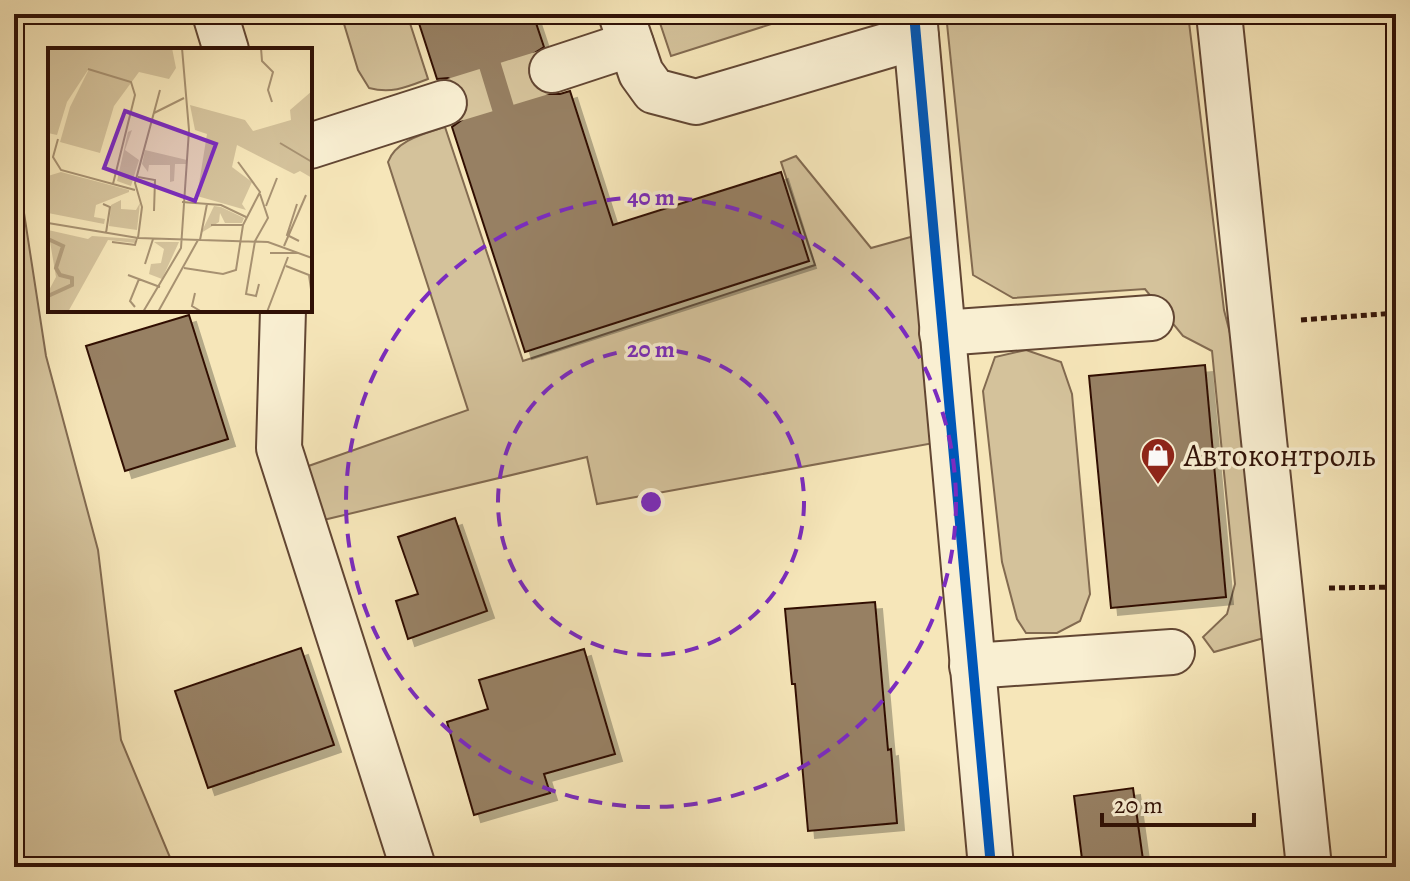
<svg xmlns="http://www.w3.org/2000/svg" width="1410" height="881" font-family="Alegreya,serif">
  <defs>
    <filter id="shadow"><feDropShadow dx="7" dy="7" stdDeviation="0" flood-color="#0004"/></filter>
  </defs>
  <rect width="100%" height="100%" fill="#f6e6b9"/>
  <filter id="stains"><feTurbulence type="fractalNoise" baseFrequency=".0025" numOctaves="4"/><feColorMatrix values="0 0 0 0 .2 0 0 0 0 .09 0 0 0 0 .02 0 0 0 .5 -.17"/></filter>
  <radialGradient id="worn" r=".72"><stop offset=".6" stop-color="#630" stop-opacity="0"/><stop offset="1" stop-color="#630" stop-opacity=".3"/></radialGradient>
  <g fill="#d4c29b" stroke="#826a50" stroke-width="2">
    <path d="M341,14H407L428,79C407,87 392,94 369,88L358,70Z"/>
    <path d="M657,14H803L671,56Z"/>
    <path d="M946,14H1188L1224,310L1241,376L1264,638L1214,652L1203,637L1227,614L1235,584L1212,351L1183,336L1145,289L1013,298L973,275Z"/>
    <path d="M445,127L523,361L815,265L781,162L796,156L871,248L914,236L934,443L597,504L587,457L315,522L300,469L468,410L388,162C396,140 424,134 445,127Z"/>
    <path d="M14,148L46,356L98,550L121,740L174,867H14Z"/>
    <path d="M1026,350L1061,362L1072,394L1090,594L1080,621L1057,633H1026L1017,619L1002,562L983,391L995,357Z"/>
  </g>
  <g fill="#978063" stroke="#301106" stroke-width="2" filter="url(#shadow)">
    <path d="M416,14H533L544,47L533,54L528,64L529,79L536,89L546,94H560L570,91L613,225L781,172L809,261L525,352L452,127L463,119L468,109V96L460,84L448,78L437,79Z"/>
    <path d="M189,315L228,439L125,471L86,346Z"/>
    <path d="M1205,365L1226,597L1111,608L1089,376Z"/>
    <path d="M455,518L487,611L408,639L396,601L418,594L398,537Z"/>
    <path d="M875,602L888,750L891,749L897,823L808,831L795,684H792L785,609Z"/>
    <path d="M301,648L334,745L208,788L175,691Z"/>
    <path d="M584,649L615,754L544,774L550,793L474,815L447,722L488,709L479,680Z"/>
    <path d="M1133,788L1144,867H1083L1074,796Z"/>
  </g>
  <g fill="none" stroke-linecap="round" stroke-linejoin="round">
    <path stroke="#d8c69e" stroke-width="44" stroke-dasharray="44 22" stroke-linecap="butt" d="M444,103L552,70"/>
    <g stroke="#624633" stroke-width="48">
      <g id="minor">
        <path d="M215,14L226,50"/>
        <path d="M621,14L641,73L654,91L696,102L916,37"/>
        <path d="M914,14L991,867"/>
        <path d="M1219,14L1309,867"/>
        <path d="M552,70L631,44"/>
        <path d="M310,146L444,103"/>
        <path d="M283,310L279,448L413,867"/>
        <path d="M942,333L1151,318"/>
        <path d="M972,666L1172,652"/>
      </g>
    </g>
    <g stroke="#301106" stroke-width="5" stroke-dasharray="6 4" stroke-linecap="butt">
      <path d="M1301,320L1396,313"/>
      <path d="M1329,588L1396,587"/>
    </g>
    <use href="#minor" stroke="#f9efd2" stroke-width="44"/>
    <g stroke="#f9efd2" stroke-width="15">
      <path id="cycleway" d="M914,14L991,867"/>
    </g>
    <use href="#cycleway" stroke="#0057b8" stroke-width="10"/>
  </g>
  <g fill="none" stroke="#7b2cbf" stroke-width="4" stroke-dasharray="14 10">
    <circle cx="651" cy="502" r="153"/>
    <circle cx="651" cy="502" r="305"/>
  </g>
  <defs>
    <g id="shop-pin" transform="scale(1.8)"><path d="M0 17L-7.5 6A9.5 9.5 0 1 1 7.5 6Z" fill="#8f2418" stroke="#f9efd2"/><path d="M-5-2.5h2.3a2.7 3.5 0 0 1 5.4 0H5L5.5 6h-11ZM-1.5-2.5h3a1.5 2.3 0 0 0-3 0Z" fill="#fff"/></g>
  </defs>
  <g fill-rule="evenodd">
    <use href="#shop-pin" x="1158" y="455"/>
  </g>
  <g text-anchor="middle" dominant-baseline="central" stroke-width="7" stroke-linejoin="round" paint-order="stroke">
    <g font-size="32" fill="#301106" stroke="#f9efd2" text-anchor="start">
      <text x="1184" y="455">Автоконтроль</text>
    </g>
  </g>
  <g transform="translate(48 48)">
    <rect width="264" height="264" fill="#f6e6b9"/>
    <path d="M0,0H124L128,20L121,31L91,24L66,58L52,105L12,94L22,59L42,19L19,54L9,87L0,85ZM264,43V130L252,123L246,126L189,97L184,119L204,134L194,156L198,162L149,148L159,86L147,82L142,57L197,72L205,83L243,72L242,62ZM84,82L77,102L91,112L83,138L69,133L80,84ZM97,102L139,112V116H127L126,133L122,134V117H101L100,124L94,116ZM13,124L81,142V144L48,157L46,169L57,171L56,176L0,165V128ZM73,152V161L88,162L92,155L89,182L61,178L63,157ZM166,158L173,159L196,170L194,175H177L172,165L171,174L153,185ZM0,182L40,191L44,188L87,191V195L60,192L20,264H0V244L8,229ZM106,194H131L114,231L101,226L103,216L113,215L116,201Z" fill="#d4c29b"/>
    <path fill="none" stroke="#b39e7c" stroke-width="4" d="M0,191L15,198L8,220L12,227L24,230V237L0,248"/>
    <path fill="none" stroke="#a79171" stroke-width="2" d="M213,0L214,13L225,24L220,42L224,54M40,21L83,34L87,47L65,136M106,65L136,50M10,91L5,109L13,122L87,142M232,95L264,114M90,129L107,132L106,163M134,154L173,157L198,169M55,156L62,159L58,185M249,156L239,187L251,193M218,158L229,130M0,175L90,190L220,194L264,210M163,177H195M90,190L94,159L87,135L112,42M152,192L159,156M64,194L87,197L89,190M236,198L258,147M222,205H250M97,216L105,191M238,218L261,227L264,248M136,220L175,226L188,222L195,177L212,144L190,114M80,227L112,239M211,236L208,248L198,246L207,193L220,170L212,146M147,245L144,258L154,264M87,259L82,253L91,231M95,264L133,200L141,82L134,0M110,264L150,192M219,264L240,209"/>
    <path fill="#7b2cbf" fill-opacity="0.15" stroke="#7b2cbf" stroke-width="4" d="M77,63L168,96L147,153L56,120Z"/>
    <rect width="264" height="264" fill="none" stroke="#301106" stroke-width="4"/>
  </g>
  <circle cx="651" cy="502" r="12" fill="#7b2cbf" stroke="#f9efd2" stroke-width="4"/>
  <g font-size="24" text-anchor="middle" font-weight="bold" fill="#7b2cbf" stroke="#f9efd2" stroke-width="7" stroke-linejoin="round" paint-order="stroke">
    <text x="651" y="205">40 m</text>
    <text x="651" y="357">20 m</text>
  </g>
  <rect width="1410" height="881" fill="none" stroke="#f6e6b9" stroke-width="48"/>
  <rect x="16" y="16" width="1378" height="849" fill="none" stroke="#301106" stroke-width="4"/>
  <rect x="24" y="24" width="1362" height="833" fill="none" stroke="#301106" stroke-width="2"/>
  <path d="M1102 813v12h152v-12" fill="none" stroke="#301106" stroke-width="4"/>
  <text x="1114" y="813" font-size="24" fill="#301106" stroke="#f9efd2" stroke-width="6" paint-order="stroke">20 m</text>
  <rect width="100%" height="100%" filter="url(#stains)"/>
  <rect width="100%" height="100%" fill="url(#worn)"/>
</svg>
